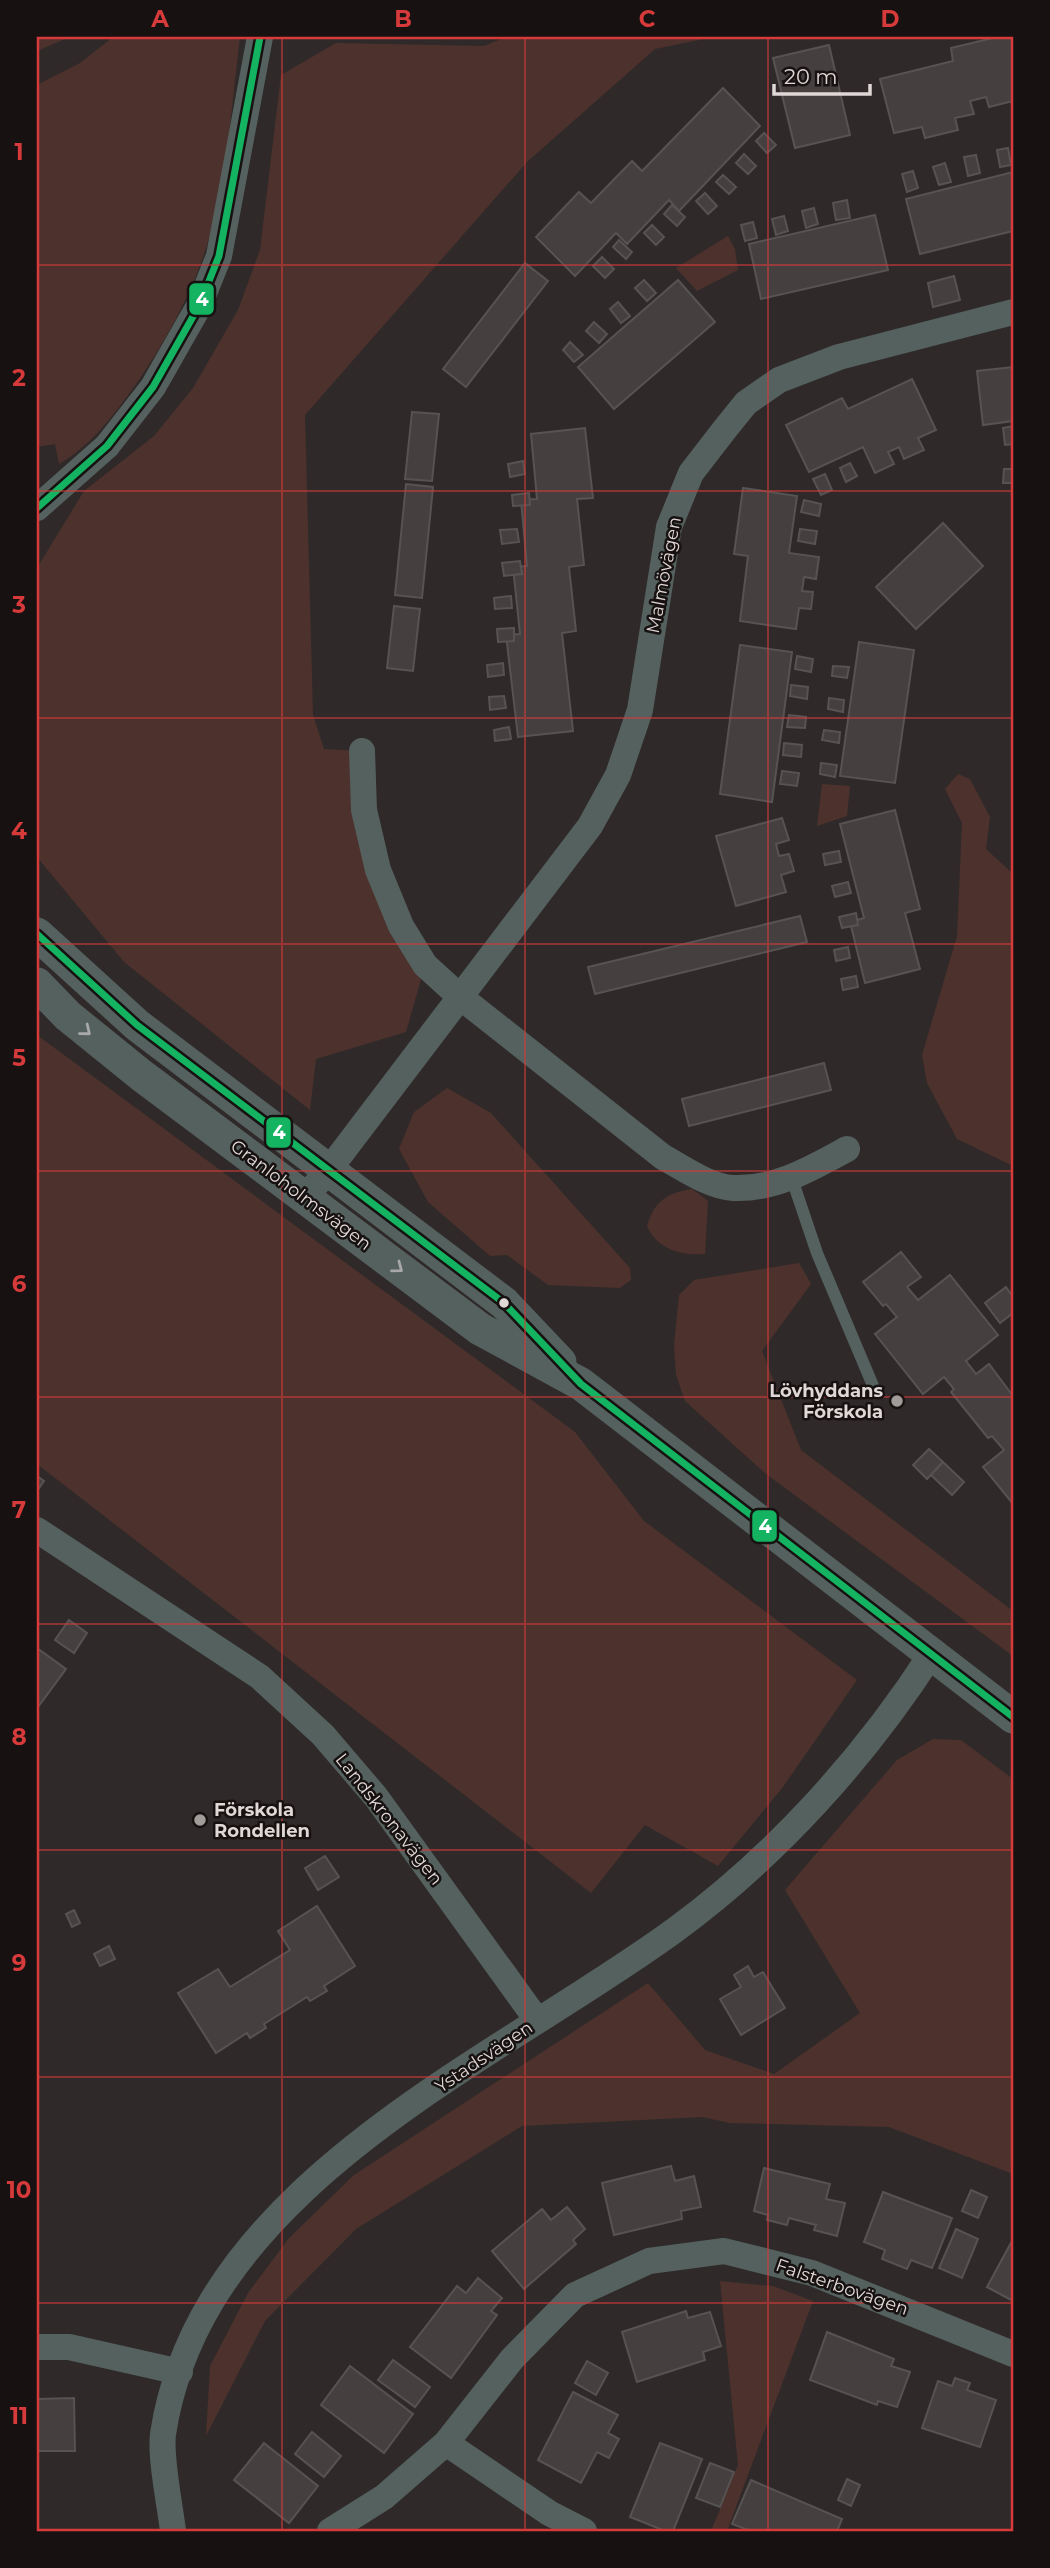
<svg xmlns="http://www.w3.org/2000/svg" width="1050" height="2568" font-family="Montserrat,sans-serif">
  <rect width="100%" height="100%" fill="#2f2a29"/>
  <g fill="#4d312c">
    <path d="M37,37H70L37,51Z"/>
    <path d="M113,37H240C232,101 228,169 211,232C196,286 168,338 136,384C113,416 93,444 59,464L55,444L37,447V85L80,63Z"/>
    <path d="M506,37H714L655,49L527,162L305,415L313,715L324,749L362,751L371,841L425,965L406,1032L316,1059L310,1110L124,962L37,857V568L84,491L154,436L193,388L238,310L260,250L281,75L336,43L484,46Z"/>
    <path d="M728,236L735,249L738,270L697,291L676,268Z"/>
    <path d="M958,774L970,779L990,817L986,849L1013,874V1166L957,1139L927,1083L922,1055L957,936L962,823L945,789Z"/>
    <path d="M822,784L850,786L847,816L817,826Z"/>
    <path d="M37,1035L575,1432L644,1521L857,1680L783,1787L718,1866L645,1825L591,1893L37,1464Z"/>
    <path d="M447,1088L491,1113L630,1268L631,1280L620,1288L548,1285L507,1255L490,1256L428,1202L399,1149L414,1112Z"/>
    <path d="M692,1189L708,1201L705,1254C681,1256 657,1249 647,1226C654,1201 667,1193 692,1189Z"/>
    <path d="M799,1263L811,1284L762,1351L801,1450L1013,1611V1656L766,1474L685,1401L676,1375L674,1345L679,1295L694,1280Z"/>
    <path d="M933,1739L961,1740L1013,1779V2174L889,2127L730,2123L702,2117L522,2126L356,2229L265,2321L206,2436L210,2366L248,2293L289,2238L354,2175L648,1983L705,2050L774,2074L860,2013L785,1890L897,1760Z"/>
    <path d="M720,2281L773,2286L813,2301L727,2531H711L738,2465Z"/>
  </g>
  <g fill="#45403f" stroke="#575352" stroke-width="2">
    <path d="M997,37H1013V101L989,107L986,97L970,101L974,114L955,118L958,130L925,138L922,127L894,133L880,79L953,61L951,48Z"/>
    <path d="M829,45L850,135L795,148L773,58Z"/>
    <path d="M723,88L760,126L679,211L669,200L627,244L616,233L575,276L536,237L579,192L591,203L632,161L642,171Z"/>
    <path d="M764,133L776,145L767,153L756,141Z"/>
    <path d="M1008,148L1011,165L1000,167L997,150Z"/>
    <path d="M744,154L756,166L748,174L736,163Z"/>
    <path d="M976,155L980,173L968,176L964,157Z"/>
    <path d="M945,163L951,182L939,185L933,167Z"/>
    <path d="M913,171L918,188L907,192L902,174Z"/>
    <path d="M1013,172V231L920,254L906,199Z"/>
    <path d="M723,175L736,187L729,194L716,182Z"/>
    <path d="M705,193L717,206L708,214L696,201Z"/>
    <path d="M847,200L850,218L836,220L833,203Z"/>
    <path d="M672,205L685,217L677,226L664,214Z"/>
    <path d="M814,208L818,224L806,228L802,211Z"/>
    <path d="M875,215L888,270L761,299L749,244Z"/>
    <path d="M784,216L788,231L776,235L772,219Z"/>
    <path d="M753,222L757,238L745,241L741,225Z"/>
    <path d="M652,225L664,237L656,245L644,233Z"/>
    <path d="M619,240L632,252L626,259L613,247Z"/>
    <path d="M602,257L614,269L605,278L593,266Z"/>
    <path d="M525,263L548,281L466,387L443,369Z"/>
    <path d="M954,276L960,300L933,307L928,283Z"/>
    <path d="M644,280L656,293L647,301L635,288Z"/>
    <path d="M678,280L715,322L614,409L578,367Z"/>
    <path d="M618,302L630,316L621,323L610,309Z"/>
    <path d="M594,322L607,334L599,343L586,331Z"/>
    <path d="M570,342L583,355L574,362L563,350Z"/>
    <path d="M1013,367V421L983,425L977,371Z"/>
    <path d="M912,379L936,430L918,438L924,450L904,459L899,447L888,452L894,464L875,473L863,447L809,472L786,425L842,398L848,409Z"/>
    <path d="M412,412L439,414L432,481L405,479Z"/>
    <path d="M1013,426V444L1005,445L1003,428Z"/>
    <path d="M585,428L593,498L577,499L584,565L569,567L576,631L562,633L573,731L518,737L506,635L520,634L513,567L527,566L521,500L537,499L531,434Z"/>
    <path d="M523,461L525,474L510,477L508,464Z"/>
    <path d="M850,463L857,476L846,482L840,468Z"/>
    <path d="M1004,469H1013V483H1003Z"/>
    <path d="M825,474L832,490L821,495L813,479Z"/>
    <path d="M406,484L433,487L422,598L395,595Z"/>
    <path d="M743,488L797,496L789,553L819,557L816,579L804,577L802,591L813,592L811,609L799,608L796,629L740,621L748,556L734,554Z"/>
    <path d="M529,493L530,505L513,506L512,495Z"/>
    <path d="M804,500L821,504L819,516L801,512Z"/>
    <path d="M943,523L983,566L916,629L876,587Z"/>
    <path d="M517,529L519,542L502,544L500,530Z"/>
    <path d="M800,529L817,531L815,544L798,541Z"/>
    <path d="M520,561L522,574L504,576L502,563Z"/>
    <path d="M511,596L512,608L495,609L494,598Z"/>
    <path d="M394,606L420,609L413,671L387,668Z"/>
    <path d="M514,628V641L498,642L497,629Z"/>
    <path d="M859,642L914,650L895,783L840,776Z"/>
    <path d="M740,645L792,652L772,802L720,794Z"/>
    <path d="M797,656L813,659L811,672L795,669Z"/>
    <path d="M503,663L504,675L488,677L487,665Z"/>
    <path d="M833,666L849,667L847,678L832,676Z"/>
    <path d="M791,685L808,687L807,699L790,696Z"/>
    <path d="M504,696L506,708L490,710L489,697Z"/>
    <path d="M829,698L844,700L843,712L828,709Z"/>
    <path d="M789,715L806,717L805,728L787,727Z"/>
    <path d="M509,727L511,739L495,741L494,730Z"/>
    <path d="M824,730L840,732L839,743L822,740Z"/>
    <path d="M784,743L802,745L801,757L783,755Z"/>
    <path d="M821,763L837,765L835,777L820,774Z"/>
    <path d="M782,771L799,773L797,786L780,784Z"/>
    <path d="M895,810L920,909L905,913L920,969L865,983L850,922L864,918L840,824Z"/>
    <path d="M782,818L789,840L776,844L779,856L789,854L794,871L781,875L786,892L736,906L716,836Z"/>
    <path d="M839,851L841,862L825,865L823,854Z"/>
    <path d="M848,882L851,893L835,897L832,886Z"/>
    <path d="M856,913L858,925L842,928L839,917Z"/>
    <path d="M800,916L807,942L595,994L588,967Z"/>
    <path d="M848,947L850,958L836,961L834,950Z"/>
    <path d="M856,976L858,987L843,990L841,979Z"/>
    <path d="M824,1063L831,1090L689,1126L682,1099Z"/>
    <path d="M901,1252L921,1277L907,1287L918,1300L950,1275L998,1335L966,1361L976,1374L989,1364L1013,1396V1504L983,1467L1004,1450L992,1436L988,1438L951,1392L954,1389L944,1377L923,1394L875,1334L897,1317L886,1304L883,1306L863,1282Z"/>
    <path d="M1006,1287L1013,1297V1313L1000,1323L985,1303Z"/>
    <path d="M929,1449L943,1462L927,1479L913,1465Z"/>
    <path d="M943,1462L964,1482L952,1495L931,1475Z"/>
    <path d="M37,1476L44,1481L37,1491Z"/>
    <path d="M69,1620L87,1633L74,1653L55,1640Z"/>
    <path d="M37,1648L66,1669L38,1707L37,1706Z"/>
    <path d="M325,1856L339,1877L318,1890L305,1868Z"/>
    <path d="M317,1906L355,1966L324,1986L327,1991L310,2001L307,1997L264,2024L266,2028L250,2038L247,2033L216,2053L178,1993L218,1969L230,1987L290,1950L278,1931Z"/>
    <path d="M74,1910L80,1923L72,1927L66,1914Z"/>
    <path d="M109,1946L115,1959L100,1966L94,1954Z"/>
    <path d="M748,1966L754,1977L763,1972L785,2008L741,2035L720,1999L741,1987L734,1975Z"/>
    <path d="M671,2166L675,2181L694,2176L701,2207L681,2211L682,2219L614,2235L602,2183Z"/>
    <path d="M764,2168L830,2184L826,2199L845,2203L837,2236L814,2230L816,2225L789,2218L787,2225L767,2220L768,2215L754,2211Z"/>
    <path d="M971,2190L987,2197L978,2218L962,2211Z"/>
    <path d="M883,2192L952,2218L932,2268L911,2260L907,2269L882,2259L885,2250L864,2242Z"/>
    <path d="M567,2207L585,2229L573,2240L576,2244L524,2289L492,2251L542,2209L551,2220Z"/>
    <path d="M956,2229L978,2239L962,2278L939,2268Z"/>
    <path d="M1012,2241L1013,2242V2301L987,2287Z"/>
    <path d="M478,2278L502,2298L491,2311L497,2315L451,2378L410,2347L457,2286L466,2293Z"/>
    <path d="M686,2311L688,2318L710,2312L721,2346L703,2352L705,2360L637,2382L622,2332Z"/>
    <path d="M827,2332L894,2359L891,2366L910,2372L897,2407L878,2401L877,2405L810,2380Z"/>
    <path d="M393,2360L430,2387L415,2407L378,2380Z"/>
    <path d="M587,2361L608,2373L596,2395L575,2383Z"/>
    <path d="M350,2366L413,2414L384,2453L321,2405Z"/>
    <path d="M955,2378L970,2383L967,2390L996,2400L980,2447L922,2428L938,2381L952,2386Z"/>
    <path d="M573,2392L618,2415L608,2433L619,2439L609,2458L597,2452L581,2483L538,2460Z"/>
    <path d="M74,2398L75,2451H37V2399Z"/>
    <path d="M312,2432L341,2456L324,2477L295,2454Z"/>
    <path d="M264,2443L318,2486L289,2523L234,2480Z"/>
    <path d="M660,2443L702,2459L673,2531H665L630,2517Z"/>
    <path d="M710,2463L734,2472L720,2507L696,2498Z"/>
    <path d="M847,2479L860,2485L851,2506L838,2500Z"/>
    <path d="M751,2480L842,2519L837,2531H751L732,2524Z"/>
  </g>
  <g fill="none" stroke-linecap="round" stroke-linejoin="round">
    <path stroke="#54615e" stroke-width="12" d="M792,1179L817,1253L874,1388"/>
    <g stroke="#54615e" stroke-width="26">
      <path d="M37,508L107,446L153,387L199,306L219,256L260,37"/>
      <path d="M362,751L364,810L378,870L401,926L425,965L459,996L663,1157C683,1168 710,1187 733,1188C775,1190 812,1168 847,1149"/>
      <path d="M304,1198L328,1171L590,826L618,775L640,710L669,527L691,473L725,429L746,403L779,380L839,357L1013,312"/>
      <path d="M37,1530L260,1677L323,1735L376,1797L537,2020"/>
      <path d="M37,2347H69L180,2372"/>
      <path d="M446,2443L549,2513L584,2531"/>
      <path d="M173,2531C170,2505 160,2458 163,2434C201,2184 493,2063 675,1930C776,1856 865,1757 932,1653"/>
      <path d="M330,2531L384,2497L446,2443L512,2359L575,2295L649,2261L724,2251L812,2273L1013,2354"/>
    </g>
    <g stroke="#54615e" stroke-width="33">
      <path d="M37,934L137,1025L504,1303L560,1362"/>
      <path d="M37,984L68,1016L141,1075L480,1329L581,1384L1013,1717"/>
    </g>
    <g stroke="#171211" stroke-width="12">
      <g id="bus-1">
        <path d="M37,508L107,446L153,387L199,306L219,256L260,37"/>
        <path d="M37,934L137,1025L504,1303L581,1384L1013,1717"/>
      </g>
    </g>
    <use href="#bus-1" stroke="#13b361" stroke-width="7"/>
  </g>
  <defs><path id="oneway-chevron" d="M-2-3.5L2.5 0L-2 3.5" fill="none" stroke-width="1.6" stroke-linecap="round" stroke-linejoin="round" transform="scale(1.75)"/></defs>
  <g stroke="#a7a8a7">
    <use href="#oneway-chevron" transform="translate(86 1031) rotate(39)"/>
    <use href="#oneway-chevron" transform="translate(398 1268) rotate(37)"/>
  </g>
  <path fill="none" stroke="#d73a3a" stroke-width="2" stroke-opacity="0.55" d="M282,37V2531M525,37V2531M768,37V2531M37,265H1013M37,491H1013M37,718H1013M37,944H1013M37,1171H1013M37,1397H1013M37,1624H1013M37,1850H1013M37,2077H1013M37,2303H1013"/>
  <circle fill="#dfd8d7" stroke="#171211" stroke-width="2.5" cx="504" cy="1303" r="6"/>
  <g fill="#a19b9a" stroke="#171211" stroke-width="2.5">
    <circle cx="897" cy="1401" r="7"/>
    <circle cx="200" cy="1820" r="7"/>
  </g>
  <g text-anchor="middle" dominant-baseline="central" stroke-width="5" stroke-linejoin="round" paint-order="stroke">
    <g font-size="18" fill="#dfd8d7" stroke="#171211">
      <text transform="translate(664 575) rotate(-79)">Malmövägen</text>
      <text transform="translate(301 1195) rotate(37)">Granloholmsvägen</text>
      <text transform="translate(389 1819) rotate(52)">Landskronavägen</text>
      <text transform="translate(484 2057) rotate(-34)">Ystadsvägen</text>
      <text transform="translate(842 2287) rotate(19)">Falsterbovägen</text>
    </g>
    <g font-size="18" font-weight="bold" fill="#dfd8d7" stroke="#171211" text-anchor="end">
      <text x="883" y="1391">Lövhyddans<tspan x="883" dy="21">Förskola</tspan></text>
      <text x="214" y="1810" text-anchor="start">Förskola<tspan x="214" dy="21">Rondellen</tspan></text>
    </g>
  </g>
  <g stroke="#171211" stroke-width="2.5">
    <rect x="188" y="282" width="27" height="34" rx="7" fill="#13b361"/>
    <rect x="265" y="1116" width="27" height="33" rx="7" fill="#13b361"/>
    <rect x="751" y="1509" width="27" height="34" rx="7" fill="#13b361"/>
  </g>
  <g font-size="19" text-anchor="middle" font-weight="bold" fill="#fff">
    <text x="202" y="306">4</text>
    <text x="279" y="1139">4</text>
    <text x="765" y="1533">4</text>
  </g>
  <rect width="1050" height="2568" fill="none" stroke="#171211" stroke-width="77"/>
  <path d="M774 84v10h96v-10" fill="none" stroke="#dfd8d7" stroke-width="3.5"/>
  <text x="784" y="84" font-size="21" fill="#dfd8d7" stroke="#171211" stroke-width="5" paint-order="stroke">20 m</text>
  <rect x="38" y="38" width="974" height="2492" fill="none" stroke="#d73a3a" stroke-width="2.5"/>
  <g font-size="23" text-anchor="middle" font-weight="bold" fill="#d73a3a">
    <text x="160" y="27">A</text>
    <text x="403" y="27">B</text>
    <text x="647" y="27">C</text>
    <text x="890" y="27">D</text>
    <text x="19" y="160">1</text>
    <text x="19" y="386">2</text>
    <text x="19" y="613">3</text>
    <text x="19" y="839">4</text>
    <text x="19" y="1066">5</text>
    <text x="19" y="1292">6</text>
    <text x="19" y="1518">7</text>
    <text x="19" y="1745">8</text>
    <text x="19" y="1971">9</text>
    <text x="19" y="2198">10</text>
    <text x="19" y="2424">11</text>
  </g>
</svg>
